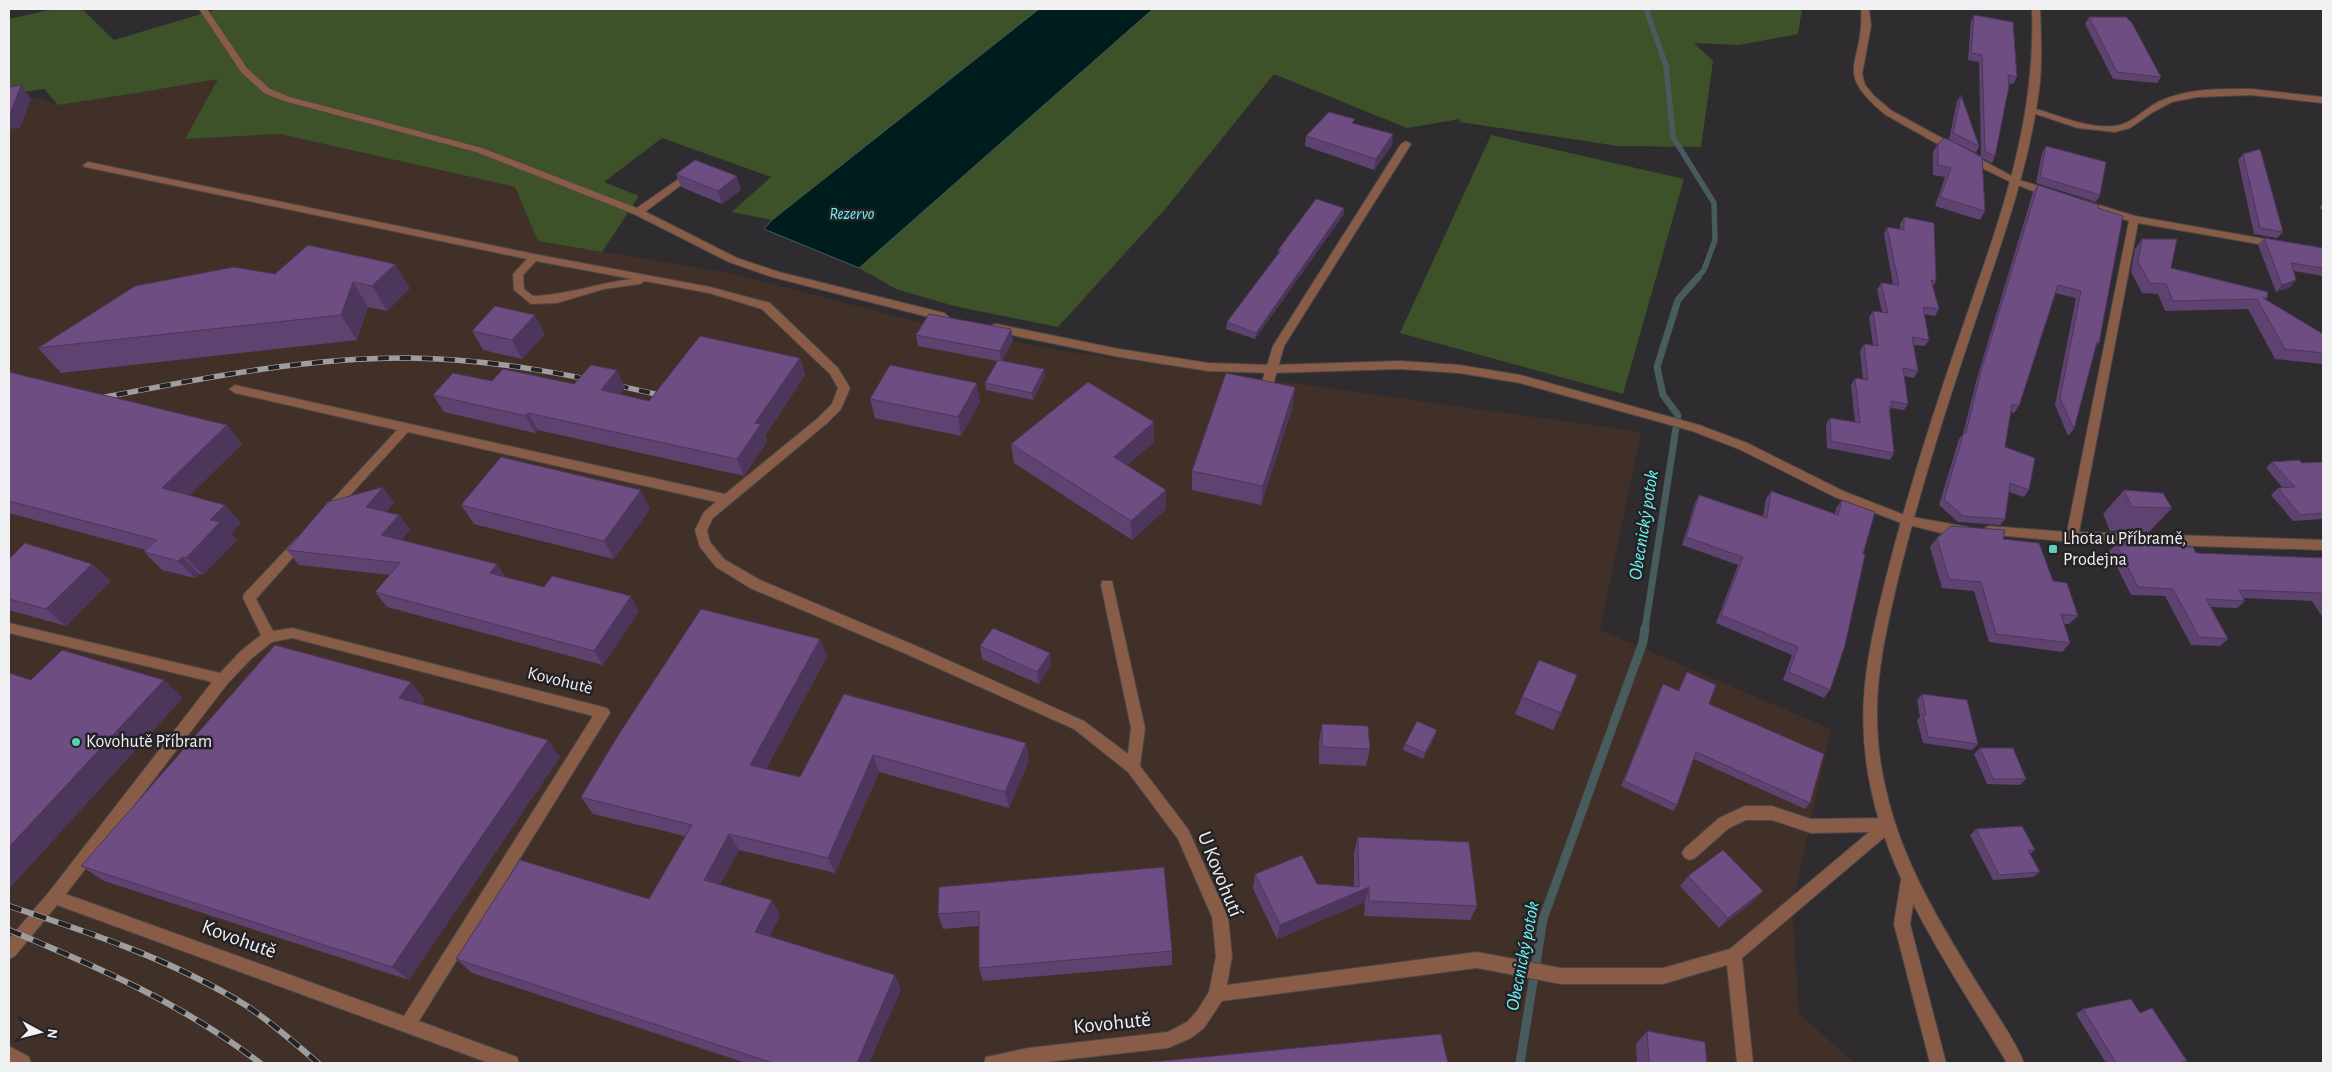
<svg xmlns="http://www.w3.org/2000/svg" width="2332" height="1072" font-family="'Alegreya Sans',sans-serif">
  <rect width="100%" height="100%" fill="#2e2c2f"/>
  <path fill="#413027" d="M219,78L185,139L280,134L515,187L539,241L729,273L931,325L1057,350L1641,432L1600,630L1831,729L1792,906L1799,1013L1854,1063H9V103L40,97L58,105L137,93Z"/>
  <g fill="#3d5229">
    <path d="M54,9H82L114,40L218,9H1039L772,220L732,212L771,177L662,138L604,182L639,196L602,252L538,241L515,187L280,134L185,139L218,79L137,93L58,105L44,89L9,94V19Z"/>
    <path d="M1153,9H1802L1798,34L1739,45L1694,43L1713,61L1701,147L1618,146L1460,122V119L1407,128L1274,74L1166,208L1058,327L954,306L896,289L859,268Z"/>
    <path d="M1491,135L1684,179L1623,394L1400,333Z"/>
  </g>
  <path fill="#001d1e" stroke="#485c5e" d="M1039,9H1153L859,268L764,229L772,220Z"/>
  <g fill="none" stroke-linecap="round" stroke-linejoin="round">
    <path stroke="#485c5e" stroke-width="5.5" d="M1646,9L1666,66L1673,137L1714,203L1715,240L1704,270L1697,278"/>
    <path stroke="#485c5e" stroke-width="7" d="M1645,629L1678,415L1663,395L1657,367L1678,300L1698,277"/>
    <path stroke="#485c5e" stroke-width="9" d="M1520,1063L1543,919L1643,642L1645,628"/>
    <g stroke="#49474a" stroke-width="2">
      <g id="service">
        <path d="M1406,141L1411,144L1284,346L1273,385L1267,389L1263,388L1261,385L1273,346L1401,144Z"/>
        <path d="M88,162L534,254L710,287L770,303L838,368L850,388L841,409L826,424L713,518L707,530L710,542L724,559L760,580L914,645L1084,721L1128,754L1131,728L1101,585L1102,581H1112L1145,728L1140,766L1188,829L1228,917L1232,956L1227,985L1477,952L1561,968H1663L1730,949L1869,832L1811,833L1772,820H1746L1729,828L1695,858L1690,860L1685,858L1682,853L1685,848L1719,818L1745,806H1772L1811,819L1888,818L1893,820L1895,825L1893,830L1742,958L1753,1063H1737L1727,965L1663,984H1561L1477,968L1222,1001L1204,1028L1191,1038L1168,1048L1037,1063H984L986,1057L1028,1048L1168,1032L1187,1022L1197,1011L1209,992L1216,956L1212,917L1178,839L1128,772L1074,729L904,653L750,588L716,567L700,547L695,530L704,512L716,502L408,432L333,514H325L323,511L325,508L397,430L235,393L229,389L235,385L725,494L818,418L832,404L838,388L830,374L762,309L709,293L645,281L640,284L604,289L557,303L531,304L514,290L513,274L527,259L85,167L83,165ZM536,261L632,279C598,283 567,295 533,296L524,289L523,275Z"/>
        <path d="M693,169L696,170V174L642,214H634V210Z"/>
        <path d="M300,537L304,539L306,542L304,545L256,599L273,631L292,628L603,707L608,709L610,713L419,1021L517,1057L519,1063H489L57,905L15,956L9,959V939L49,892L212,682L9,633V623L220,673L242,650L261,635L243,598L244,594L296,539ZM292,638L593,716L404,1016L66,894L228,683L252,658L272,642Z"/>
        <path d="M1909,873L1914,875L1917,880L1910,924L1946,1063H1930L1894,924L1901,880L1904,875Z"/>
        <path d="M9,1046L29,1057L31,1063H9Z"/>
      </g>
    </g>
    <g stroke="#49474a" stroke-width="2">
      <g id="minor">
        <path d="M199,9H207L247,68L270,89L290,97L482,148L642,210L737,258L779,272L944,313L949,317L944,321L772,277L729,262L634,214L476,152L284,101L264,93L241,72Z"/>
        <path d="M1861,9H1869L1871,26L1862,74L1865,85L1874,96L1892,111L2019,180L2055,191V195C2030,200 1914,130 1886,115C1830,69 1865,66 1861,9Z"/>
        <path d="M2251,89L2323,97V103L2251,95L2197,97L2172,102L2153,112L2130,128L2115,132L2078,128L2027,111L2032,108C2059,115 2086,129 2114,126C2131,125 2145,108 2160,101C2188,88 2221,89 2251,89Z"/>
        <path d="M2083,200L2135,216L2276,241L2281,244L2276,247L2138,223L2079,532L2323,540V550L2072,542L1985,534L1983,531L1985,528L1989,526L2067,532L2129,221L2080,205L2078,203Z"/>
        <path d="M996,324L1119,349L1208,363L1272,365L1400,361L1459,365L1520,375L1699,425L1747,443L1843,491L1907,516L1968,527L1970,530L1968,533H1941L1901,523L1835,497L1739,449L1692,431L1520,383L1459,373L1400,369L1272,373L1208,371L1119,357L992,331L991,328L992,325Z"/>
      </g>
    </g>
    <g stroke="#49474a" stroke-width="2">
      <path id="tertiary" d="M2032,9H2040C2041,33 2042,57 2040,82C2030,169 1998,252 1971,334C1944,414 1919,494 1899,575C1881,651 1867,712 1886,790C1902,863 1943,928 1982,991C1996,1014 2014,1038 2024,1063H2007C1956,977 1892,889 1871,789C1854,710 1868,650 1887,574C1908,491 1934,410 1962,329C1999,220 2036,126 2032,9Z"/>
    </g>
    <use href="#service" fill="#885c46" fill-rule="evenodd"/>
    <use href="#minor" fill="#885c46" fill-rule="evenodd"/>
    <use href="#tertiary" fill="#885c46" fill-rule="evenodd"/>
    <g stroke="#9e9d9f" stroke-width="5.5">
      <path id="rail-far1" d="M95,399C199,379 304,357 410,358C498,359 583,377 668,397"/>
    </g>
    <g stroke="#9e9d9f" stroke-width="6">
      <g id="rail">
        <path d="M9,906C91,933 173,960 247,1006C272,1023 295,1043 318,1063"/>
        <path d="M9,930C98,967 183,1004 260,1063"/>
      </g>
    </g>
    <use href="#rail-far1" stroke="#242225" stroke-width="4" stroke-dasharray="11" stroke-linecap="butt"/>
    <use href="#rail" stroke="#242225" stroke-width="4.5" stroke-dasharray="13" stroke-linecap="butt"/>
  </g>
  <g fill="#5e4270">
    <path d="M1974,15L2017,77L2013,84L2008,83L1995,156L1992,163L1982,158L1985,211L1980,220L1935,206L1945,177L1933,175V152L1938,143L1949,140L1957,101L1961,95L1979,146L1976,153L1956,143L1981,157L1979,62L1968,60L1971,21Z"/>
    <path d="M2089,17L2161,77L2157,83L2113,79L2085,24Z"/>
    <path d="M1354,124L1392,145L1374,170L1305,146L1306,136Z"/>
    <path d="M2046,146L2100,195L2096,202L2036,183L2042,153Z"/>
    <path d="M2243,154L2283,232L2277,238L2254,234L2238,160Z"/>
    <path d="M676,174L741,190L722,204L681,187Z"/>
    <path d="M2038,185L2098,208L2099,343L2095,347L2074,429L2068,436L2055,405L2076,298L2055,293L2019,406L2014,413L2010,412L2005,447L2029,490L2024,497L2009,492L2005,519L2000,525L1958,522L1939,505L1959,439L1963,434L1977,378L2033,192Z"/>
    <path d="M2323,203V210L2319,208Z"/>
    <path d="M1344,208V214L1255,339L1226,329L1227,322L1278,254V250Z"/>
    <path d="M1904,217L1936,281L1933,286L1939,309L1935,316L1924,314L1929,340L1925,346L1914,345L1918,371L1914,378L1904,376L1908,404L1904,410L1891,408L1890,411L1894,453L1890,460L1827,448L1826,424L1830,418L1855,423L1851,385L1855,378L1863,380L1860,351L1864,344L1873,345L1869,317L1873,311L1882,312L1877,290L1881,283L1893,285L1884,234L1887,227L1900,229V224Z"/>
    <path d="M2264,238L2323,248V276L2294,271L2296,280L2290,287L2276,292L2258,245Z"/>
    <path d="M2142,239L2171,268L2267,298L2266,300L2323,334V364L2275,359L2248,309L2165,311L2158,294L2142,293L2131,272L2135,249Z"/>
    <path d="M275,274L410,288L387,311L368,307L357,340L61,373L38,348Z"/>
    <path d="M1011,329L1013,340L1002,361L1044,369L1045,376L1033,400L986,390L985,383L997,361L918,346L916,335Z"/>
    <path d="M472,331L545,334L522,359L483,350Z"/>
    <path d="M800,358L805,375L765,436L767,442L744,476L538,430L535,433L444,412L433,395L492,381L574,384L617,370L625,388L620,394L649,401Z"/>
    <path d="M9,372L242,444L189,495L241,523L231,534L237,540L203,575L199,574L195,578L162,570L144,552L146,550L9,513Z"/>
    <path d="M870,399L980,402L961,436L875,418Z"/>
    <path d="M1293,406L1261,505L1192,490V471Z"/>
    <path d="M1154,422V442L1127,465L1166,509L1132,540L1014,463L1011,444Z"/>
    <path d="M2272,462L2302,463L2323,462V519L2293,521L2271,495L2278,488H2283L2266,468Z"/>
    <path d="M2124,490L2172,508L2149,532L2110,531L2103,514Z"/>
    <path d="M1771,491L1835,514L1836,508L1842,500L1863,554L1830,690L1824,698L1783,680L1792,655L1716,623L1738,565L1682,545L1695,503L1699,495L1763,516L1766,499Z"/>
    <path d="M394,502L386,512L399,515L410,530L401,540L497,564L505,577L639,611L603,665L387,607L375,592L390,575L299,565L287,550Z"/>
    <path d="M461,505L650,509L614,559L474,524Z"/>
    <path d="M1937,538L2003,539L2053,581L2078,616L2069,624H2064L2070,643L2062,652L1989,642L1974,591L1942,588L1930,547Z"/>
    <path d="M2123,538L2169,546L2196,553L2323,558V618L2312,601L2244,598L2245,601L2237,608L2210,607L2228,639L2220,646L2191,645L2165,596L2131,595L2109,551L2116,544H2118Z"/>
    <path d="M9,559L92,564L111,581L66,626L9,610Z"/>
    <path d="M820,639L827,657L766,769L800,777L844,694L1026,743L1029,760L1009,808L879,772L835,873L739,850L720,884L780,915L770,936L901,989L869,1063H746L472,973L456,959L649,899L685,836L593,814L581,797Z"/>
    <path d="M980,646L1051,665L1039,684L982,659Z"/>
    <path d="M1687,672L1709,704L1810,803L1805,809L1694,759L1677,805L1673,811L1621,786L1660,690L1663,684L1678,691Z"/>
    <path d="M1922,694L1978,744L1972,750L1923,743L1917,720L1920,717L1917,700Z"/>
    <path d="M1522,697L1561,713L1553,730L1515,714Z"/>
    <path d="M425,700L422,704L560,757L409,980L104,881L81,866Z"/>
    <path d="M1322,724L1370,749L1366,766L1319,764V741Z"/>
    <path d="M1435,736L1423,759L1403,750L1405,744Z"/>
    <path d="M1980,748L2026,779L2020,785L1987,784L1974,754Z"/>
    <path d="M1976,829L2035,850L2030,854L2040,872L2033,877L1993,880L1970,835Z"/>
    <path d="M1358,837L1477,906L1470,920L1364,916L1365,902L1277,939L1253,889L1255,874L1317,884L1354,886V853Z"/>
    <path d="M1688,876L1754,901L1719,928L1680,886Z"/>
    <path d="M939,887L1172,951V965L983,981L979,968V926L943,929L938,914Z"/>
    <path d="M2083,1009L2140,1013L2187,1061L2183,1063H2106L2076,1014Z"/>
    <path d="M1647,1031L1707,1063H1637L1636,1044Z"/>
  </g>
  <g fill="#4c365b">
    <path d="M21,85L31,99L20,128L9,129V115Z"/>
    <path d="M1393,134L1392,145L1374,170L1376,159Z"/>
    <path d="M737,176L741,190L722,204L718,191Z"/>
    <path d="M1344,208V214L1255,339L1256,333Z"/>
    <path d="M395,264L410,288L387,311L372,286Z"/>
    <path d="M2296,280L2290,287L2276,292L2282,285Z"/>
    <path d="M353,282L368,307L357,340L341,315Z"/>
    <path d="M535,315L545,334L522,359L512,340Z"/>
    <path d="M1011,329L1013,340L1001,362L1000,351Z"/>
    <path d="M800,358L805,375L765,436L767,442L744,476L737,459L755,423Z"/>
    <path d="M1044,369L1045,376L1033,400L1032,393Z"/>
    <path d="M617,370L625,388L610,407L601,390Z"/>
    <path d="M977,383L980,402L961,436L958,417Z"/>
    <path d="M1295,387L1293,406L1261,505L1263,486Z"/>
    <path d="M528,413L538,430L535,433L526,416Z"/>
    <path d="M1154,422V442L1115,476L1114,457Z"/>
    <path d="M227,425L242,444L179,506L162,488Z"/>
    <path d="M383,487L394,502L377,522L366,507Z"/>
    <path d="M641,490L650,509L614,559L604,541Z"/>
    <path d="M1166,490V509L1132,540L1131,521Z"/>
    <path d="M225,505L241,523L231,534L237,540L203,575L186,558L210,520Z"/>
    <path d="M399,515L410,530L393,550L381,535Z"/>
    <path d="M182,557L199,574L195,578L178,561Z"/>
    <path d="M92,564L111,581L66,626L46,609Z"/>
    <path d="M497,564L507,579L490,573Z"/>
    <path d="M631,596L639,611L603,665L594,651Z"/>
    <path d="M820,639L827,657L759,782L750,765Z"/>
    <path d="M1050,653L1051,665L1039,684L1037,672Z"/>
    <path d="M164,680L183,698L9,889V847Z"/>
    <path d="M411,682L425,700L414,715L399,698Z"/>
    <path d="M1437,730L1435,736L1423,759L1425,753Z"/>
    <path d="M548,740L560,757L409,980L392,967Z"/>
    <path d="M1026,743L1029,760L1009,808L1005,792Z"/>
    <path d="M873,755L879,772L835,873L828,858Z"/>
    <path d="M729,834L739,850L714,895L704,880Z"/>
    <path d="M1369,887L1365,902L1277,939L1280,925Z"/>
    <path d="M1763,891L1754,901L1719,928L1728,918Z"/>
    <path d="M772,900L780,915L765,946L755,932Z"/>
    <path d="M895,975L901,989L869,1063H857Z"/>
  </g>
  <g fill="#6d4d82" stroke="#4c365b">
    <path d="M1974,15L2013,22L2017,77L2008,75L2009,86L1995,156L1985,151L1982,55L1971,53Z"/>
    <path d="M2089,17H2126L2132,23L2161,77L2117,72Z"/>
    <path d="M21,85L10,114L9,115V87Z"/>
    <path d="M1961,95L1979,146L1953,133Z"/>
    <path d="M1329,112L1355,119L1352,123L1393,134L1376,159L1306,136Z"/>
    <path d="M1945,138L1982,157L1985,211L1940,197L1951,168L1938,165V143Z"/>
    <path d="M2046,146L2106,162L2100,195L2040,177Z"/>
    <path d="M2260,149L2283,232L2260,228L2243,154Z"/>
    <path d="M695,160L737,176L718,191L676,174Z"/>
    <path d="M2038,185L2099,205L2098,208L2123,216L2099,343L2097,342L2074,429L2060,398L2081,291L2058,285L2019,406L2012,404L2005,447L2035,458L2029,490L2010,483L2005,519L1963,516L1944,499L1964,432L1966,433L1981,371Z"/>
    <path d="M1316,199L1344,208L1256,333L1227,322L1281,250H1278Z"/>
    <path d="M1904,217L1934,223L1936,281L1931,280L1939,309L1923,307L1929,340L1912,337L1918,371L1903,368L1908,404L1891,401L1892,407L1889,406L1894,453L1831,441L1830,418L1860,423L1855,378L1868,380L1864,344L1878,346L1873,311L1888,313L1881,283L1899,285L1887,227L1904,230Z"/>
    <path d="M2264,238L2323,248V268L2291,263L2296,280L2282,285Z"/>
    <path d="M2142,239H2177L2171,268L2268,292L2267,298H2263L2323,334V353L2285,349L2257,299L2173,301L2166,284L2150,283L2138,262Z"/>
    <path d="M308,245L395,264L372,286L353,282L341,315L38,348L135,286L234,267L275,274Z"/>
    <path d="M495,306L535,315L512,340L472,331Z"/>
    <path d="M929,314L1011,329L1000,351L916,335Z"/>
    <path d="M700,336L800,358L755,423L761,424L737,459L528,413L526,416L433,395L453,373L492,381L503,369L574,384L591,365L617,370L601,390L649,401Z"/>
    <path d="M998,360L1044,369L1032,393L985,383Z"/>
    <path d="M890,365L977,383L958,417L870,399Z"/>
    <path d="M9,372L227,425L162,488L225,505L210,520L220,522L186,558L182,557L178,561L144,552L157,540L9,501Z"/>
    <path d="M1226,373L1295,387L1263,486L1192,471Z"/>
    <path d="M1088,382L1154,422L1114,457L1166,490L1131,521L1011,444Z"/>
    <path d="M501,457L641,490L604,541L461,505Z"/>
    <path d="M2299,460L2302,463L2323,462V513L2300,515L2278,488L2295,487L2272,462Z"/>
    <path d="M383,487L366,507L399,515L381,535L497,564L490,573L544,587L552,576L631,596L594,651L375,592L400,563L287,550L328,502Z"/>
    <path d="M2124,490L2163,493L2172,508L2132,507Z"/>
    <path d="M1771,491L1838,515L1842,500L1875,512L1863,554L1865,555L1845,645L1830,690L1789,672L1798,647L1721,615L1743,557L1686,537L1699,495L1767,518Z"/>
    <path d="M1951,526L2005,530L2003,539L2039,543L2053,581L2067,583L2078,616L2061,614L2070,643L1996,634L1981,582L1949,579L1937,538Z"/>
    <path d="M2123,538L2165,539L2169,546L2193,547L2196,553L2323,558V597L2321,593L2239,590L2245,601L2206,599L2228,639L2199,637L2173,589L2138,587L2116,544H2126Z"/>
    <path d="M25,543L92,564L46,609L9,599V559Z"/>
    <path d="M701,609L820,639L750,765L800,777L844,694L1026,743L1005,792L873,755L828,858L729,834L704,880L772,900L755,932L895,975L857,1063H773L456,959L520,860L649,899L692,825L581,797L619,734Z"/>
    <path d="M993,628L1050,653L1037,672L980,646Z"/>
    <path d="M275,645L411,682L399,698L548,740L392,967L81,866Z"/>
    <path d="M62,650L164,680L9,847V673L31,680Z"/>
    <path d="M1539,660L1577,675L1561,713L1522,697Z"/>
    <path d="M1687,672L1716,685L1709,704L1824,754L1810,803L1696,752L1677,805L1624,781L1663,684L1679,691Z"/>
    <path d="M1922,694L1967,700L1978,744L1928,737L1923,714L1926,715Z"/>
    <path d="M1417,721L1437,730L1425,753L1405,744Z"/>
    <path d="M1322,724L1368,726L1370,749L1322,747Z"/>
    <path d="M1980,748H2013L2026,779H1993Z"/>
    <path d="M2022,826L2035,850H2028L2040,872L1999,875L1976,829Z"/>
    <path d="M1358,837L1469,842L1477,906L1369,901V887L1280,925L1255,874L1302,855L1317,884L1359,887Z"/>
    <path d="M1723,850L1763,891L1728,918L1688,876Z"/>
    <path d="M1164,867L1172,951L979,968V911L938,914L939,887Z"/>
    <path d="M2131,999L2140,1013L2152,1008L2187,1061L2177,1063H2116L2083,1009Z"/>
    <path d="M1647,1031L1705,1042L1707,1063H1649Z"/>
    <path d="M1441,1034L1448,1063H1141Z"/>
  </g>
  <g fill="#5acebc" stroke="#242225" stroke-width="2">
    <rect x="2048" y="544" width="10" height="10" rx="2.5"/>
    <circle cx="76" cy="742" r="5"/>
  </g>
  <g text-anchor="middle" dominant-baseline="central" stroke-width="5" stroke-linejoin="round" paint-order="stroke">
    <g font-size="16" font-style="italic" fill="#6af4f7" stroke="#242225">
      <text x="852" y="214">Rezervo</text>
    </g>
    <g font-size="18" fill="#f1f0f2" stroke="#242225" text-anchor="start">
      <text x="2063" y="539">Lhota u Příbramě,<tspan x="2063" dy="21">Prodejna</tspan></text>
      <text x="86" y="742">Kovohutě Příbram</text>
    </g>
    <g font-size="18" fill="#f1f0f2" stroke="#242225">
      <text transform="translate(560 681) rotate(14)">Kovohutě</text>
    </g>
    <g font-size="19" font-style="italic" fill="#6af4f7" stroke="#242225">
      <text transform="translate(1644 525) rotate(-81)">Obecnický potok</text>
      <text transform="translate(1523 956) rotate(-79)">Obecnický potok</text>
    </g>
    <g font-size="21" fill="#f1f0f2" stroke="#242225">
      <text transform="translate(1220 874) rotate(68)">U Kovohutí</text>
      <text transform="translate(239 939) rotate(20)">Kovohutě</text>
      <text transform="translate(1112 1023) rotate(-6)">Kovohutě</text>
    </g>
  </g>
  <rect width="2332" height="1072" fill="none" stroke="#f1f0f2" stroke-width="20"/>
  <g transform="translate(40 1032) rotate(97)" stroke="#242225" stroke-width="4" paint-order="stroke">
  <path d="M0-4L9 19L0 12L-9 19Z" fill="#f1f0f2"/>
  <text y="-8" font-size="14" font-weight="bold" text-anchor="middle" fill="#f1f0f2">N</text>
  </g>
</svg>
